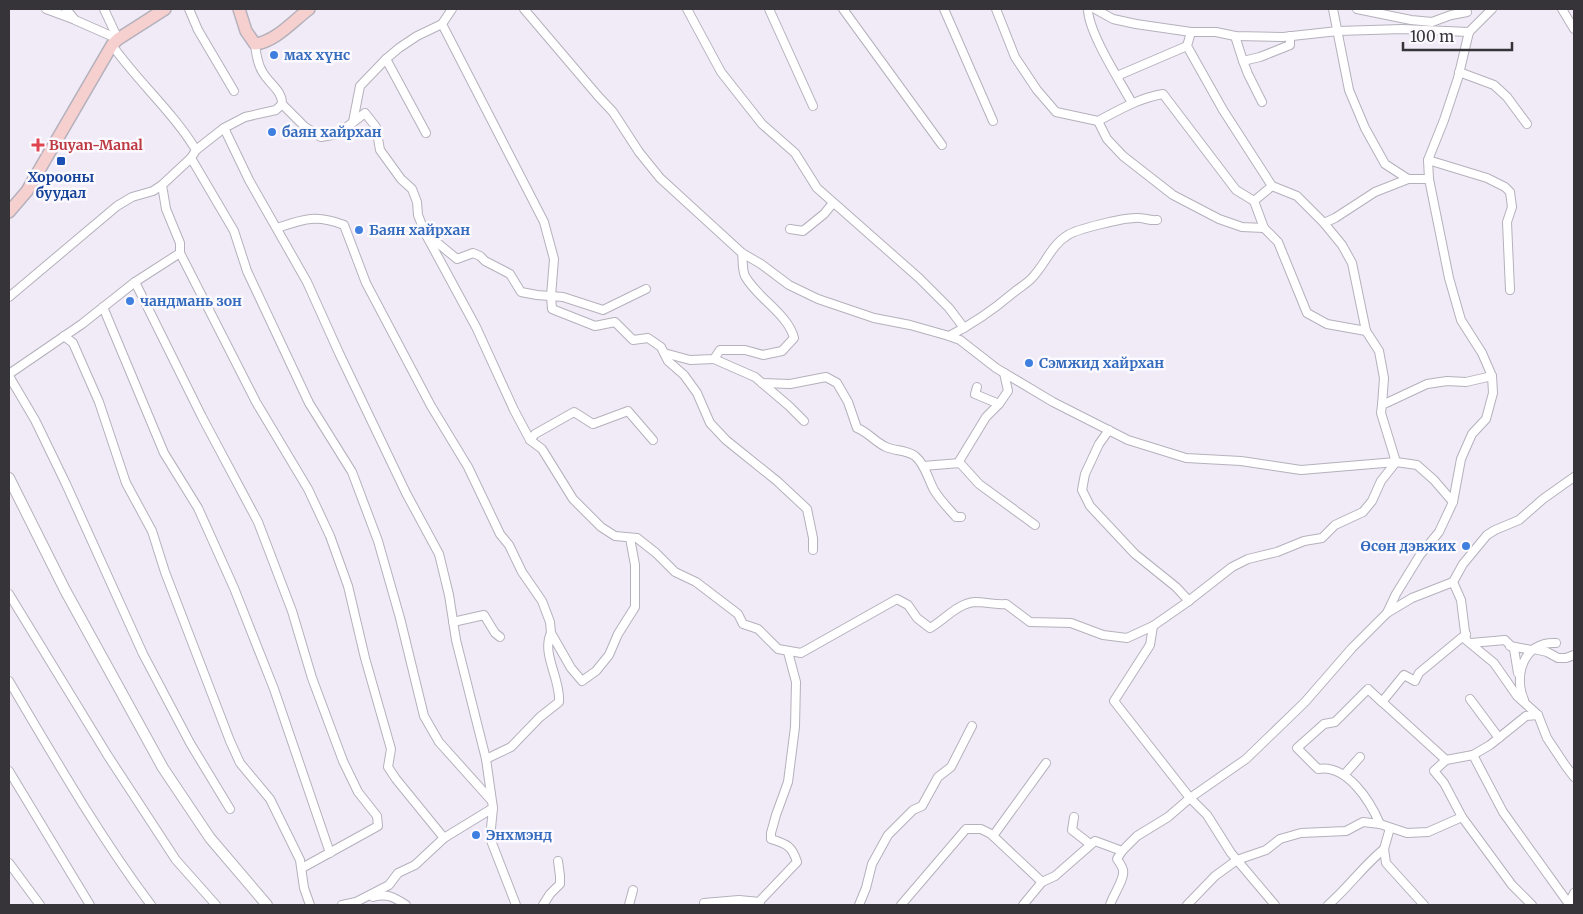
<svg xmlns="http://www.w3.org/2000/svg" width="1583" height="914" font-family="Merriweather,serif">
  <rect width="100%" height="100%" fill="#f0ebf7"/>
  <g fill="none" stroke-linecap="round" stroke-linejoin="round">
    <g stroke="#b5b1bc" stroke-width="10">
      <g id="minor">
        <path d="M46,9L73,19"/>
        <path d="M66,9L75,20L118,39"/>
        <path d="M104,9L118,39"/>
        <path d="M189,9L198,30L234,91"/>
        <path d="M524,9L598,96L613,112L639,152L660,178L742,253L761,264L789,285L818,299L874,318L910,325L949,336L960,340L996,368L1053,402L1128,440L1186,458L1241,461L1301,470L1396,462L1417,465L1434,480L1453,502L1439,532L1420,555L1396,594L1387,613L1352,648L1305,702L1246,759L1190,798L1168,817L1137,836L1122,851L1095,841L1055,876L1042,882L991,834L981,829H966L901,905"/>
        <path d="M687,9L721,72L762,124L795,153L817,188L919,278L949,308L964,328"/>
        <path d="M769,9L813,106"/>
        <path d="M843,9L942,145"/>
        <path d="M944,9L993,121"/>
        <path d="M996,9L1015,57L1037,90L1056,112L1098,121C1119,110 1139,98 1163,94L1236,190L1254,201L1272,186L1223,110L1187,46L1191,32"/>
        <path d="M1088,9C1088,32 1120,81 1132,103"/>
        <path d="M1095,9L1113,19L1136,24L1191,32H1216L1235,36L1283,37L1338,31L1402,29L1469,32"/>
        <path d="M1333,9L1349,90L1365,128L1385,164L1408,179H1429"/>
        <path d="M1357,9L1411,20L1432,22L1451,15L1467,12L1466,9"/>
        <path d="M1562,9L1574,29"/>
        <path d="M442,24L544,222L554,259L551,296L552,309L595,326L615,322L633,340L648,338L661,347L664,353L690,360L714,359L720,350H745L763,355L782,351L794,338C788,314 757,298 745,276C742,270 743,259 742,253"/>
        <path d="M1235,36L1243,61"/>
        <path d="M112,45C138,82 173,112 196,150"/>
        <path d="M386,59L426,133"/>
        <path d="M1459,72L1494,85L1507,97L1527,124"/>
        <path d="M1117,76L1187,46"/>
        <path d="M1262,102L1248,74L1243,61L1260,57L1290,45V36"/>
        <path d="M282,104L305,127L321,137L338,134L365,113L376,127L380,150L401,179L412,189L417,202L418,215L425,233L476,327L514,410L530,440L542,449L573,499L601,527L615,536L637,538L656,553L675,572L696,582L738,614L743,624L758,629L778,649L801,653L897,599L908,605L917,618L930,628C944,620 958,603 975,602C986,602 995,605 1006,604L1030,622L1071,623L1103,635L1127,638L1153,626"/>
        <path d="M1098,121L1107,139L1123,156L1173,195L1219,219L1242,227L1264,228"/>
        <path d="M353,122L360,86L386,59L399,48L417,36L442,24L452,9"/>
        <path d="M224,128L249,180L307,282L339,353L406,493L439,554L449,595L456,640L486,759L493,808L490,838L516,905"/>
        <path d="M191,158L234,231L247,271L309,403L352,472L378,541L400,618L424,716L439,742L491,800"/>
        <path d="M1428,160L1487,178L1505,187L1510,192L1512,207L1507,222L1510,290"/>
        <path d="M1272,186L1297,196L1324,223L1342,245L1352,263L1366,331"/>
        <path d="M1254,201L1264,228L1278,242L1307,313L1327,324L1366,331L1379,351L1384,378L1382,405"/>
        <path d="M1324,223L1335,218L1375,192L1408,179"/>
        <path d="M277,228C303,219 316,214 344,225L366,283L431,406L468,467L500,534L509,545L522,572L542,601L550,622L551,633"/>
        <path d="M790,229L803,231L824,214L833,203"/>
        <path d="M428,235L457,259L473,253L480,256L485,261L510,274L521,292L537,295L563,297L603,310L646,289"/>
        <path d="M180,253L256,402L308,489L330,536L348,586L365,658L391,749L388,767L396,779L444,838"/>
        <path d="M135,282L202,417L258,522L292,611L312,678L343,761L358,792L377,816L378,826L302,868"/>
        <path d="M9,297L117,206L132,197L153,191L162,185"/>
        <path d="M103,307L164,453L198,508L234,588L274,689L330,853"/>
        <path d="M64,336L73,343L99,402L126,483L152,531L165,572L230,741L240,763L270,799L300,860L304,888L310,905"/>
        <path d="M949,336C973,324 993,310 1013,293C1019,288 1026,284 1031,279C1045,265 1051,245 1068,235C1077,229 1123,218 1135,218C1143,217 1149,221 1157,220"/>
        <path d="M664,353L668,361L684,375L697,393L710,423L726,440L777,481L807,509L813,538V550"/>
        <path d="M714,359L755,377L789,406L804,421"/>
        <path d="M9,374L82,324L135,282L180,253V243L166,209L162,185L191,158L196,150L224,128L245,117L276,110L282,104C283,91 268,83 262,71C257,63 256,53 255,44"/>
        <path d="M9,376L35,420L66,484L143,654L190,743L230,809"/>
        <path d="M762,383L790,384L826,377L837,383L848,402L857,428C868,432 875,442 886,447C895,451 907,450 915,456C925,464 928,479 934,490C940,500 948,508 956,517H961"/>
        <path d="M977,387L975,394L999,404L1008,391L1004,373"/>
        <path d="M1109,430L1099,444L1085,474L1082,490L1090,506L1135,554L1176,587L1189,601"/>
        <path d="M530,440L535,434L574,412L593,424L628,411L653,440"/>
        <path d="M958,463L986,417L999,404"/>
        <path d="M923,466L960,463L979,484L1035,525"/>
        <path d="M1453,502L1461,459L1472,434L1486,419L1493,393L1492,376L1482,353L1461,320L1449,278L1429,179L1428,160L1444,120L1458,78L1469,32L1492,9"/>
        <path d="M1453,582L1461,600L1466,640L1494,663L1517,696L1538,715L1547,738L1565,765L1574,777"/>
        <path d="M9,594L108,756L176,860L216,905"/>
        <path d="M1387,613L1412,598L1453,582L1463,564L1487,535L1495,530L1519,520L1543,499L1574,477"/>
        <path d="M453,622L484,615L495,633L500,637"/>
        <path d="M1471,643L1505,640L1514,649L1518,673"/>
        <path d="M1510,646L1531,650"/>
        <path d="M1534,649L1547,652L1558,658H1566L1574,655"/>
        <path d="M9,681C54,757 98,834 151,905"/>
        <path d="M1379,699L1446,760"/>
        <path d="M1470,699L1499,738"/>
        <path d="M1524,700C1513,675 1524,641 1556,643"/>
        <path d="M1473,755L1503,812L1569,904"/>
        <path d="M486,759L511,747L540,717L559,702C561,679 541,654 551,633L571,668L582,681L596,671L609,655L618,634L635,607V565L630,538"/>
        <path d="M9,771L90,905"/>
        <path d="M1344,775L1360,757"/>
        <path d="M1074,817L1072,830L1090,844"/>
        <path d="M1462,817L1512,885L1532,905"/>
        <path d="M1380,824C1370,801 1347,764 1318,769L1297,748L1324,724L1335,722L1368,689L1382,702L1404,675L1415,681L1419,673L1466,634"/>
        <path d="M1390,828L1384,849L1386,863L1424,905"/>
        <path d="M993,836L1046,763"/>
        <path d="M9,863L40,905"/>
        <path d="M373,897C387,893 394,897 406,905"/>
        <path d="M704,903L739,900L760,902"/>
        <path d="M342,905L356,902L389,885L398,873L415,865L444,838L493,808"/>
        <path d="M543,905L550,894L560,884V876L558,861"/>
        <path d="M629,905L633,890"/>
        <path d="M756,905L797,862C792,846 787,844 771,839V833L776,815L788,782L795,727L796,682L788,652"/>
        <path d="M859,905L866,888L872,864L888,835L913,810L922,806L938,777L951,767L972,726"/>
        <path d="M1023,905L1042,882"/>
        <path d="M1110,905C1113,895 1125,879 1123,870C1122,866 1119,862 1117,859L1122,851"/>
        <path d="M1187,905L1215,876L1237,860L1266,850L1280,839L1301,833L1346,831L1363,822L1380,824L1407,833L1428,832L1462,817L1444,783L1434,771L1446,760L1473,755L1490,745L1526,716L1538,715"/>
        <path d="M1275,905L1231,853L1207,815L1190,798L1114,701L1150,645L1153,626L1186,603L1232,567L1248,559L1277,552L1304,541L1322,538L1335,525L1363,512L1372,501L1381,481L1396,462L1381,413L1382,405L1427,384L1447,381L1466,382L1492,376"/>
        <path d="M1328,905C1348,888 1363,866 1384,849"/>
        <path d="M1568,905L1574,893"/>
      </g>
    </g>
    <g stroke="#b5b1bc" stroke-width="12">
      <path id="tertiary" d="M9,478L65,590L163,768L210,838L267,905"/>
    </g>
    <g stroke="#b5b1bc" stroke-width="14">
      <g id="secondary">
        <path d="M239,9L246,31L255,44C275,42 293,21 309,9"/>
        <path d="M9,212L27,191L112,45L118,39L165,9"/>
      </g>
    </g>
    <use href="#minor" stroke="#fff" stroke-width="8"/>
    <use href="#tertiary" stroke="#fff" stroke-width="10"/>
    <use href="#secondary" stroke="#f6d0cf" stroke-width="11"/>
  </g>
  <g fill="#3f7fe0" stroke="#fcfaff" stroke-width="2">
    <circle cx="274" cy="55" r="5"/>
    <circle cx="272" cy="132" r="5"/>
    <circle cx="359" cy="230" r="5"/>
    <circle cx="130" cy="301" r="5"/>
    <circle cx="1029" cy="363" r="5"/>
    <circle cx="1466" cy="546" r="5"/>
    <circle cx="476" cy="835" r="5"/>
  </g>
  <path fill="#e0444e" stroke="#fcfaff" stroke-width="2" d="M35.5 137.5h5v5h5v5h-5v5h-5v-5h-5v-5h5z"/>
  <rect fill="#1a4fb4" stroke="#fcfaff" stroke-width="2" x="56" y="156" width="10" height="10" rx="2.5"/>
  <g text-anchor="middle" dominant-baseline="central" stroke-width="5" stroke-linejoin="round" paint-order="stroke">
    <g font-size="14" font-weight="bold" fill="#366cbe" stroke="#fcfaff" text-anchor="start">
      <text x="284" y="55">мах хүнс</text>
      <text x="282" y="132">баян хайрхан</text>
      <text x="369" y="230">Баян хайрхан</text>
      <text x="140" y="301">чандмань зон</text>
      <text x="1039" y="363">Сэмжид хайрхан</text>
      <text x="1456" y="546" text-anchor="end">Өсөн дэвжих</text>
      <text x="486" y="835">Энхмэнд</text>
    </g>
    <g font-size="14" font-weight="bold" fill="#be3a42" stroke="#fcfaff" text-anchor="start">
      <text x="49" y="145">Buyan-Manal</text>
    </g>
    <g font-size="14" font-weight="bold" fill="#164399" stroke="#fcfaff">
      <text x="61" y="177">Хорооны<tspan x="61" dy="16">буудал</tspan></text>
    </g>
  </g>
  <rect width="1583" height="914" fill="none" stroke="#363439" stroke-width="20"/>
  <path d="M1403 42v8h109v-8" fill="none" stroke="#363439" stroke-width="2.5"/>
  <text x="1410" y="42" font-size="15" fill="#363439" stroke="#fcfaff" stroke-width="4" paint-order="stroke">100 m</text>
</svg>
